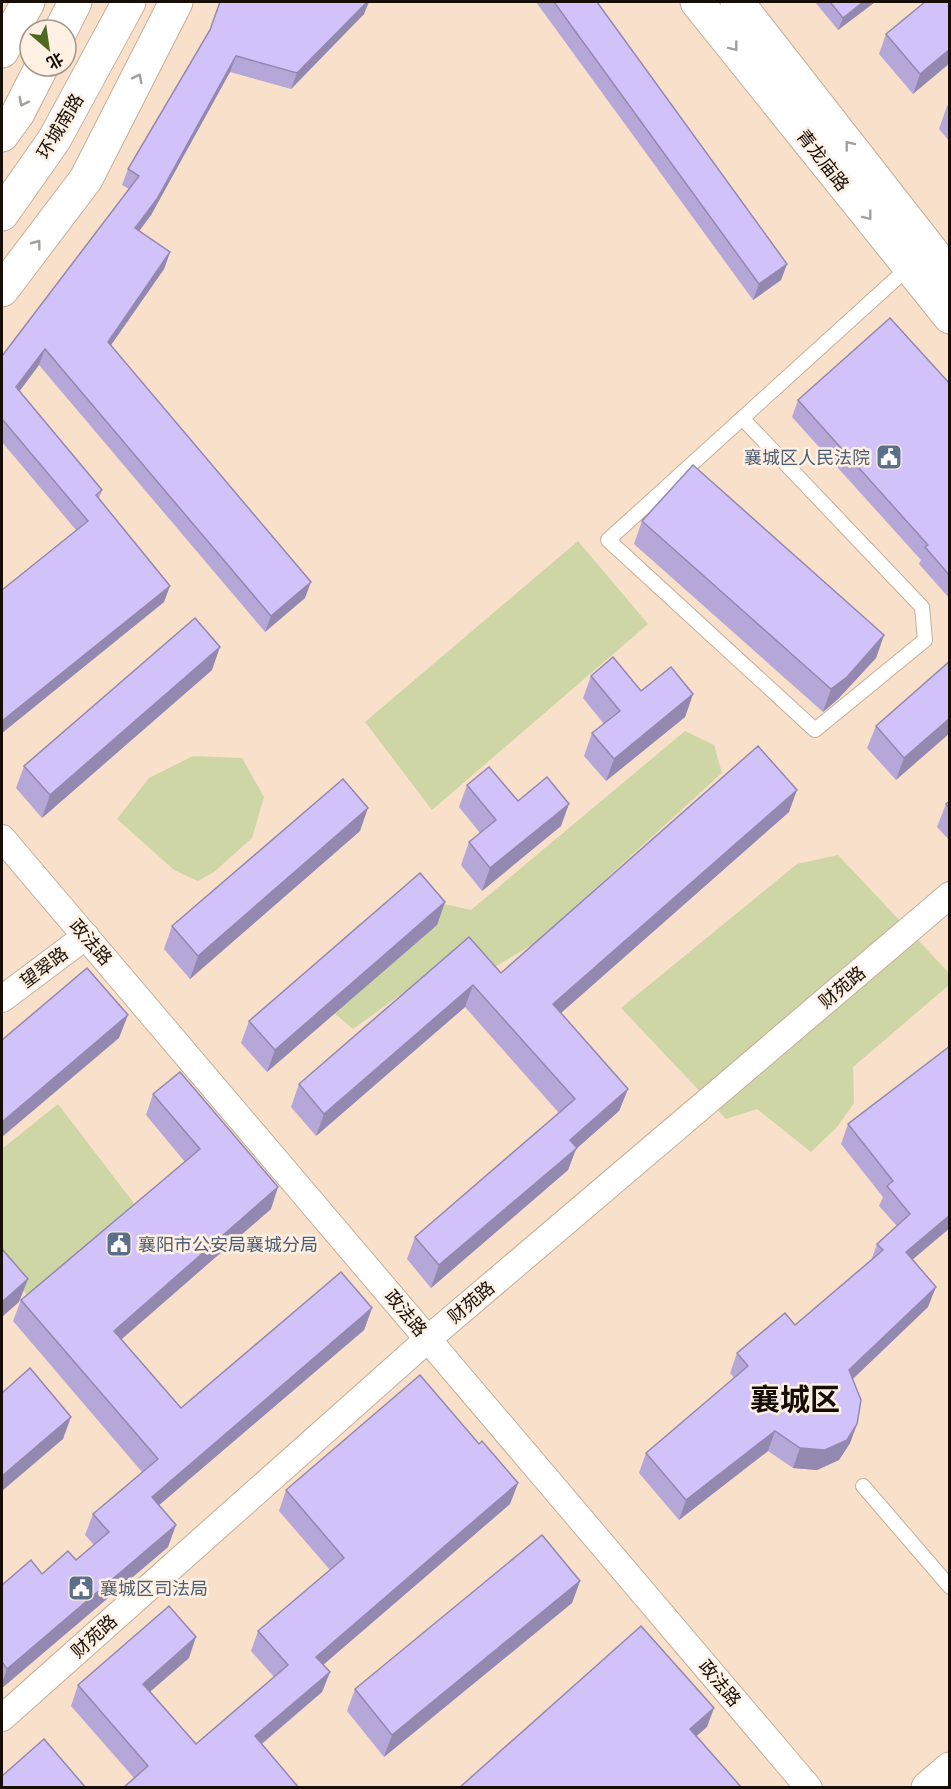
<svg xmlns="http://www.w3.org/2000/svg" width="951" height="1789" font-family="'Public Sans','Noto Sans SC',sans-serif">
  <rect width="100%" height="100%" fill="#f9e0ca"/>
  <g fill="#cdd6a4">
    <path d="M578,541L648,624L432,810L365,722Z"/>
    <path d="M685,731L714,745L722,773L535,943L488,971L417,983L353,1029L297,981L359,924L435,902L471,910Z"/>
    <path d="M193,756L242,758L264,797L252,838L214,872L198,881L174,870L117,819L149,778Z"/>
    <path d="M838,855L949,973V985L853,1067L854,1103L837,1127L811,1152L757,1109L726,1119L621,1008L797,864Z"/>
    <path d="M58,1104L136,1206L29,1298L2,1264V1149Z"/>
  </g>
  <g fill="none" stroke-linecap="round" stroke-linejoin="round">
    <g stroke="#c5ae98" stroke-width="16">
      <g id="service">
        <path d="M742,418L922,607L925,640L815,730L608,540L910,266"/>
        <path d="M863,1486L950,1587"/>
      </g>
    </g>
    <g stroke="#c5ae98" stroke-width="28">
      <g id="minor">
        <path d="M2,838L809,1788"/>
        <path d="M2,999L86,936"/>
        <path d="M2,1718L428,1339L950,895"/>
      </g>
    </g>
    <g stroke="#c5ae98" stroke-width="35">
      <g id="tertiary">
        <path d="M697,2L950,317"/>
        <path d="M737,2L950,275"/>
        <path d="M2,51L28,2"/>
        <path d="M2,290L86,179L176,2"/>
        <path d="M928,1788L950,1769"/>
      </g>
    </g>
    <g stroke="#c5ae98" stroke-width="35">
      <g id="trunk">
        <path d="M61,30L75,2"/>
        <path d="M2,135L18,113L42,66"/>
        <path d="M2,214L54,140L129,2"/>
      </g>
    </g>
    <use href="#service" stroke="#fff" stroke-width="14"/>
    <use href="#minor" stroke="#fff" stroke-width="26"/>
    <use href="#tertiary" stroke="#fff" stroke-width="33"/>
    <use href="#trunk" stroke="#fff" stroke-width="33"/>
  </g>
  <g fill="#b5a7d7">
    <path d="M536,2H597L787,264L781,280L753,300Z"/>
    <path d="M815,2H875L838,30Z"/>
    <path d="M950,2L913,94L879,54L886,34Z"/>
    <path d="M364,14L291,89L230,72L151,215L139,231L170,252L164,269L111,345L305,598L265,632L39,365L19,391L102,490L99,498L164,602L2,733V590L76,530L2,442V356L129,189L122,185L128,169L210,30Z"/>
    <path d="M950,104V142L939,129L947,106Z"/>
    <path d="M950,384V599L919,564L921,560L792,417L798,400Z"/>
    <path d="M642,521L884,635L876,658L838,699L823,712L634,544Z"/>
    <path d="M950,661L896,780L867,748L876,726Z"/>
    <path d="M212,670L42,818L16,788L24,766Z"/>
    <path d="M591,676L641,691L693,694L685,717L606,781L584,756L592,733L604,724L583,698Z"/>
    <path d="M467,785L561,826L482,891L461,865L469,842L480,833L459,807Z"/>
    <path d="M950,801V841L937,827L946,804Z"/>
    <path d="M789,812L561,1013L628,1089L619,1111L576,1149L568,1170L431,1288L407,1259L415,1237L559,1113L465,1007L316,1136L291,1107L299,1084L469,937L501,973Z"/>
    <path d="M360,831L190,979L164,949L172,926Z"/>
    <path d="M445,902L437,925L267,1072L241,1043L249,1021Z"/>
    <path d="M950,1046L912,1260L928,1307L853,1379L857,1424L850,1443L839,1460L817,1470L793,1468L768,1451L679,1520L639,1473L646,1453L734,1378L730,1373L737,1353L795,1325L871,1261L877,1244L897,1226L879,1206L883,1197L841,1144L848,1124Z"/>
    <path d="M153,1094L271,1209L121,1339L181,1408L372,1308L364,1330L159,1505L168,1547L2,1688V1585L42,1574L76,1560L94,1545L85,1535L93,1514L142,1472L13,1321L21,1300L185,1162L146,1115Z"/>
    <path d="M479,1444L518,1483L510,1504L323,1665L330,1672L322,1692L262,1744L134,1778L71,1706L78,1685L189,1658L150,1691L196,1744L274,1677L251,1651L258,1631L330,1570L279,1511L286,1490Z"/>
    <path d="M580,1581L572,1603L384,1757L347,1711L355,1689Z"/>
  </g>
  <g fill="#9388af">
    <path d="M367,2H369L364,14L291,89L297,73Z"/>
    <path d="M863,2H875L838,30L843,18Z"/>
    <path d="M950,49V63L913,94L920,74Z"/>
    <path d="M236,56L230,72L151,215L129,245L135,228Z"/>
    <path d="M170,252L164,269L102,358L108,342Z"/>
    <path d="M787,264L781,280L753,300L759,284Z"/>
    <path d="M45,349L39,365L10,404L16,387Z"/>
    <path d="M311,582L305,598L265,632L271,616Z"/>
    <path d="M170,586L164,602L2,733V721Z"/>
    <path d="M884,635L876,658L838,699L823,712L831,689Z"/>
    <path d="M220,647L212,670L42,818L50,795Z"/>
    <path d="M693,694L685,717L606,781L614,759Z"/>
    <path d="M950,718V733L896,780L904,758Z"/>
    <path d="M797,790L789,812L545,1027L553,1004Z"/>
    <path d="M569,804L561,826L482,891L490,868Z"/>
    <path d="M368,808L360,831L190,979L198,956Z"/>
    <path d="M445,902L437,925L267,1072L275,1050Z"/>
    <path d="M473,985L465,1007L316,1136L324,1114Z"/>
    <path d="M128,1015L119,1038L2,1137V1122Z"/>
    <path d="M628,1089L619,1111L576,1149L568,1170L431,1288L439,1265L570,1140Z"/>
    <path d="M278,1187L271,1209L107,1352L114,1331Z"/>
    <path d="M950,1215V1228L899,1271L906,1252Z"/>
    <path d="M28,1279L19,1302L2,1317V1302Z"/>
    <path d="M936,1287L928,1307L842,1389L849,1370Z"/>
    <path d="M372,1308L364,1330L144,1518L152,1497Z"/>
    <path d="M71,1417L63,1439L2,1491V1476Z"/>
    <path d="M857,1424L850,1443L839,1460L817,1470L793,1468L800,1448Z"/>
    <path d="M775,1431L768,1451L679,1520L686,1500Z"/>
    <path d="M518,1483L510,1504L309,1677L316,1657Z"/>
    <path d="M176,1525L168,1547L2,1688V1683L7,1669Z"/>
    <path d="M580,1581L572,1603L384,1757L392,1735Z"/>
    <path d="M196,1637L189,1658L136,1704L143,1684Z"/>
    <path d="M330,1672L322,1692L247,1756L255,1736Z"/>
    <path d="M714,1708L707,1727L684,1747L690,1729Z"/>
  </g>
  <g fill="#d2c2fa" stroke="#9388af" stroke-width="1.5">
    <path d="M220,2H367L297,73L236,56L157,199L135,228L170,252L108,342L311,582L271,616L45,349L16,387L102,490L96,495L170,586L2,721V590L88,521L2,419V356L139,176L128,169L210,30Z"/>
    <path d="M554,2H597L787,264L759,284Z"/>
    <path d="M830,2H863L843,18Z"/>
    <path d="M925,2H950V49L920,74L886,34Z"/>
    <path d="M890,318L950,384V576L925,547L928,545L798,400Z"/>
    <path d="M693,465L884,635L847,677L831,689L642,521Z"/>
    <path d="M195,618L220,647L50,795L24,766Z"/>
    <path d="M613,657L641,691L671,667L693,694L614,759L592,733L620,711L591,676Z"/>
    <path d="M950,661V718L904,758L876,726Z"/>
    <path d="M758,746L797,790L553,1004L628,1089L570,1140L577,1148L439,1265L415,1237L575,1099L473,985L324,1114L299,1084L469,937L501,973Z"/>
    <path d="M489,767L518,801L547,777L569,804L490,868L469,842L496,820L467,785Z"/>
    <path d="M343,779L368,808L198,956L172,926Z"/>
    <path d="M950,801V809L946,804Z"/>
    <path d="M420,873L445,902L275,1050L249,1021Z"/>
    <path d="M87,968L128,1015L2,1122V1040Z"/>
    <path d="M950,1046V1215L906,1252L936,1287L849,1370L861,1400L857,1424L847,1440L825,1450L800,1448L775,1431L686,1500L646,1453L748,1366L737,1353L785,1313L795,1325L883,1250L877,1244L910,1214L887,1186L893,1181L848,1124Z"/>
    <path d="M180,1072L278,1187L114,1331L181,1408L341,1272L372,1308L152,1497L176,1525L7,1669L2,1662V1585L31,1560L42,1574L68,1551L76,1560L109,1532L93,1514L158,1459L21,1300L200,1149L153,1094Z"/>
    <path d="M2,1249L28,1279L2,1302Z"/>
    <path d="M30,1368L71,1417L2,1476V1393Z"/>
    <path d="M420,1375L479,1444L482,1441L518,1483L316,1657L330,1672L255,1736L299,1788H123L148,1766L78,1685L169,1606L196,1637L143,1684L196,1744L288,1665L258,1631L344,1558L286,1490Z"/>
    <path d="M542,1535L580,1581L392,1735L355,1689Z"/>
    <path d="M641,1626L714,1708L690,1729L742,1788H459Z"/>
    <path d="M44,1739L86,1788H2V1776Z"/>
  </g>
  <defs><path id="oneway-chevron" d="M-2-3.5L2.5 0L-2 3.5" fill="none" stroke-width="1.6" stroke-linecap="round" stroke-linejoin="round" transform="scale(1.5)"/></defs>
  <g stroke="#a29f9c">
    <use href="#oneway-chevron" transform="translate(734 47) rotate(52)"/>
    <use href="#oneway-chevron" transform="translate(138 78) rotate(-63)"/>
    <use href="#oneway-chevron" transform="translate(23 102) rotate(117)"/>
    <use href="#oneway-chevron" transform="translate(849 145) rotate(-128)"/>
    <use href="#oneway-chevron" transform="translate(868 216) rotate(52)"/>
    <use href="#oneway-chevron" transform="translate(37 244) rotate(-53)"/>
  </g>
  <defs>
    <g id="civic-square" transform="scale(1.35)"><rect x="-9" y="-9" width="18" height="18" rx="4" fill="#5c6f8a" stroke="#fef0e2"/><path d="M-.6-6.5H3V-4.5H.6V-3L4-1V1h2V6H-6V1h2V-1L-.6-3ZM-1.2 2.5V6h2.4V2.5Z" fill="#fff"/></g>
  </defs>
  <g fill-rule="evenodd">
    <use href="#civic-square" x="889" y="457"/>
    <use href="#civic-square" x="119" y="1244"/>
    <use href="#civic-square" x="81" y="1588"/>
  </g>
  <g text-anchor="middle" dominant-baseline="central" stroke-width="5" stroke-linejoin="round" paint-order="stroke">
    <g font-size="18" fill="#170f07" stroke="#fef0e2">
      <text transform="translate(60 126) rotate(-59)">环城南路</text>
      <text transform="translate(823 160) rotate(52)">青龙庙路</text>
      <text transform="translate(91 942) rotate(49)">政法路</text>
      <text transform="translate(44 967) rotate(-37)">望翠路</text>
      <text transform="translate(842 987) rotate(-40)">财苑路</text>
      <text transform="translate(471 1302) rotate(-40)">财苑路</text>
      <text transform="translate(406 1313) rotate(50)">政法路</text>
      <text transform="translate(94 1636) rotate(-42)">财苑路</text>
      <text transform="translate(720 1683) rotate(50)">政法路</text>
    </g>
    <g font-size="18" fill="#4e5e75" stroke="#fef0e2" text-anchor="start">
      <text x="870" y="457" text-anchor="end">襄城区人民法院</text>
      <text x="138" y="1244">襄阳市公安局襄城分局</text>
      <text x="100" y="1588">襄城区司法局</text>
    </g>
    <g font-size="30" font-weight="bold" fill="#170f07" stroke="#fef0e2">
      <text x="795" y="1399">襄城区</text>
    </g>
  </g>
  <rect width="951" height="1789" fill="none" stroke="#170f07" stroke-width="6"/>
  <g transform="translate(48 48) rotate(151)"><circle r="28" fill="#fef0e2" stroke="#a2968a" stroke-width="1.5"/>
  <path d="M0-4.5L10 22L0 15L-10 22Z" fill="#4e6a1e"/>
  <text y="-9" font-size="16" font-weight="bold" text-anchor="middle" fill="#170f07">北</text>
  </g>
</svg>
